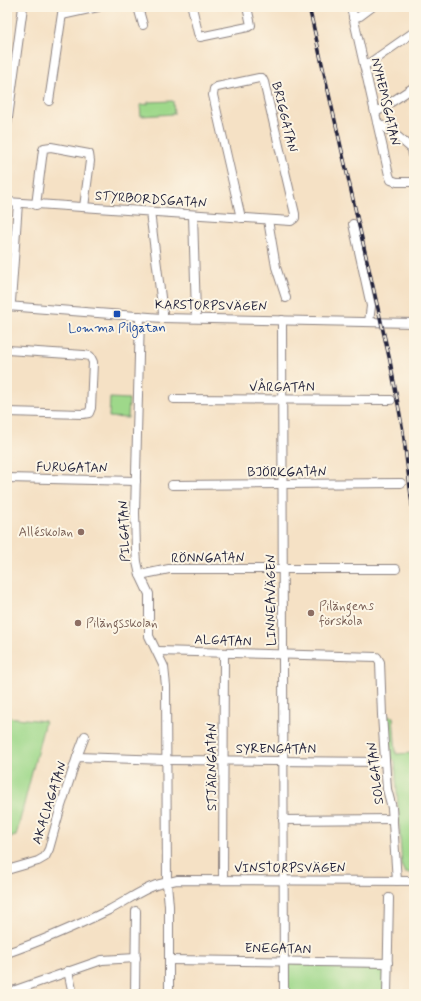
<svg xmlns="http://www.w3.org/2000/svg" width="421" height="1001" font-family="Mynerve,sans-serif">
  <rect width="100%" height="100%" fill="#fcf5e5"/>
  <filter id="ink" filterUnits="userSpaceOnUse"><feTurbulence type="fractalNoise" baseFrequency=".025" numOctaves="2"/><feDisplacementMap in="SourceGraphic" scale="8" xChannelSelector="R" yChannelSelector="G"/><feConvolveMatrix kernelMatrix="1 2 1 2 8 2 1 2 1" color-interpolation-filters="sRGB"/></filter>
  <filter id="wash" filterUnits="userSpaceOnUse"><feTurbulence type="fractalNoise" baseFrequency=".012" numOctaves="4" result="noise"/><feDisplacementMap in="SourceGraphic" scale="16" xChannelSelector="R" yChannelSelector="G"/><feGaussianBlur stdDeviation="0.9" result="paint"/><feColorMatrix in="noise" values="0 0 0 0 0 0 0 0 0 0 0 0 0 0 0 0 0 1.4 0 .05"/><feComposite in="paint" operator="in"/></filter>
  <g filter="url(#wash)">
    <rect width="100%" height="100%" fill="#f5e1c5"/>
    <g fill="#9ed88a" stroke="#607d62">
      <path d="M173,101L174,114L141,116L140,105L148,104V102Z"/>
      <path d="M110,398L129,399L128,418L109,417Z"/>
      <path d="M388,716L393,717L396,754L414,753V873H405L402,867L395,761L391,757Z"/>
      <path d="M7,717L45,721L16,836L7,838Z"/>
      <path d="M286,963L385,965V994H286Z"/>
    </g>
  </g>
  <g filter="url(#ink)">
    <g fill="none" stroke-linecap="round" stroke-linejoin="round">
      <g stroke="#8c8280" stroke-width="10">
        <g id="minor">
          <path d="M138,7L143,25"/>
          <path d="M192,7L198,33L200,37L248,27L251,25L247,7"/>
          <path d="M351,7L389,175L391,180L397,182H414"/>
          <path d="M62,15L98,7"/>
          <path d="M353,18L360,16L372,7"/>
          <path d="M364,65L371,62L414,32"/>
          <path d="M49,101L63,7"/>
          <path d="M375,113L414,87"/>
          <path d="M377,122L397,136L412,149L414,162"/>
          <path d="M7,125L23,7"/>
          <path d="M7,202L291,221L295,218V214L264,82L262,78H259L217,87L214,89L213,95L241,218"/>
          <path d="M36,205L43,150L44,148L51,147L89,154L90,161L84,207"/>
          <path d="M150,212L163,313"/>
          <path d="M193,215L196,314"/>
          <path d="M268,220L276,267L286,298"/>
          <path d="M353,224L371,306L369,322"/>
          <path d="M11,302L18,203"/>
          <path d="M7,306L162,318L414,323"/>
          <path d="M140,316L135,513L136,550L137,562L140,575L149,594V636L164,667L166,686L167,883L169,906V994"/>
          <path d="M282,320L284,994"/>
          <path d="M7,350L84,355L90,356L93,362L91,408L89,413L83,414L7,412"/>
          <path d="M174,399L391,400"/>
          <path d="M7,478L136,481"/>
          <path d="M172,485L401,483"/>
          <path d="M140,575L169,569H396"/>
          <path d="M157,651L377,657L380,662L382,715L387,789L392,808L397,881"/>
          <path d="M77,757L85,736"/>
          <path d="M283,820L393,819"/>
          <path d="M7,870L38,861L45,857L49,849L61,806L77,757L166,760L385,762"/>
          <path d="M223,880L224,653"/>
          <path d="M7,953C42,941 76,926 109,910C125,902 139,891 156,885C162,883 170,882 177,880L414,881"/>
          <path d="M169,960L388,963"/>
          <path d="M68,971L73,994"/>
          <path d="M7,993L102,960L136,958"/>
          <path d="M135,994L136,911"/>
          <path d="M387,994L389,898"/>
        </g>
      </g>
      <use href="#minor" stroke="#fff" stroke-width="8"/>
      <g stroke="#22223b" stroke-width="3.5">
        <path id="rail" d="M309,7L390,361L403,431L414,520"/>
      </g>
      <use href="#rail" stroke="#fcf5e5" stroke-width="2" stroke-dasharray="6" stroke-linecap="butt"/>
    </g>
  </g>
  <rect fill="#1a4fb4" stroke="#fcf5e5" stroke-width="1.5" x="113" y="310" width="8" height="8" rx="2"/>
  <g fill="#8d6e63" stroke="#fcf5e5" stroke-width="1.5">
    <circle cx="81" cy="532" r="4"/>
    <circle cx="311" cy="613" r="4"/>
    <circle cx="78" cy="623" r="4"/>
  </g>
  <g text-anchor="middle" dominant-baseline="central" stroke-width="4" stroke-linejoin="round" paint-order="stroke">
    <g font-size="13" fill="#22223b" stroke="#fcf5e5">
      <text transform="translate(385 102) rotate(77)">NYHEMSGATAN</text>
      <text transform="translate(284 117) rotate(76)">BRIGGATAN</text>
      <text transform="translate(151 200) rotate(4)">STYRBORDSGATAN</text>
      <text transform="translate(211 306) rotate(1)">KARSTORPSVÄGEN</text>
      <text x="282" y="387">VÅRGATAN</text>
      <text transform="translate(72 468) rotate(1)">FURUGATAN</text>
      <text x="287" y="472">BJÖRKGATAN</text>
      <text transform="translate(125 531) rotate(-92)">PILGATAN</text>
      <text x="208" y="558">RÖNNGATAN</text>
      <text transform="translate(271 600) rotate(-90)">LINNEAVÄGEN</text>
      <text transform="translate(223 641) rotate(2)">ALGATAN</text>
      <text x="276" y="749">SYRENGATAN</text>
      <text transform="translate(212 767) rotate(-90)">STJÄRNGATAN</text>
      <text transform="translate(376 773) rotate(-97)">SOLGATAN</text>
      <text transform="translate(50 803) rotate(-72)">AKACIAGATAN</text>
      <text x="290" y="868">VINSTORPSVÄGEN</text>
      <text transform="translate(278 949) rotate(1)">ENEGATAN</text>
    </g>
    <g font-size="13" fill="#164399" stroke="#fcf5e5">
      <text x="117" y="328">Lomma Pilgatan</text>
    </g>
    <g font-size="13" fill="#785e54" stroke="#fcf5e5" text-anchor="start">
      <text x="73" y="532" text-anchor="end">Alléskolan</text>
      <text x="319" y="606">Pilängens<tspan x="319" dy="15">förskola</tspan></text>
      <text x="86" y="623">Pilängsskolan</text>
    </g>
  </g>
  <rect width="421" height="1001" fill="none" stroke="#fcf5e5" stroke-width="24"/>
</svg>
